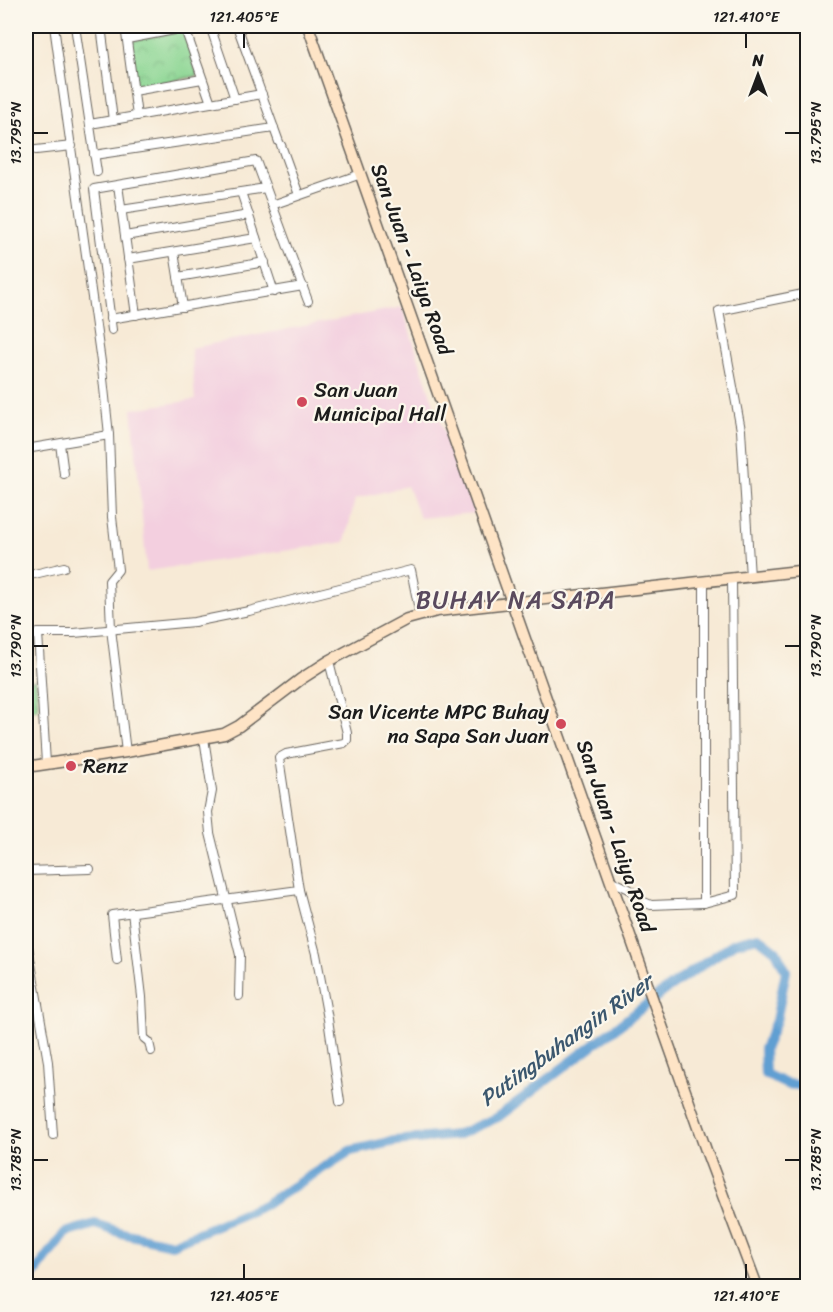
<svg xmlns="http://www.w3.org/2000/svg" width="833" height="1312" font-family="Sriracha,sans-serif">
  <defs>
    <pattern id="park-crowns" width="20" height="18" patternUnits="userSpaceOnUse" patternTransform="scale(1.5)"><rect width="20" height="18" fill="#8ad592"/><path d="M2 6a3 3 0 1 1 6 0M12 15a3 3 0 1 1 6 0" fill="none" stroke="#76b67d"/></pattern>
  </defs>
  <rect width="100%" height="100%" fill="#fbf7ec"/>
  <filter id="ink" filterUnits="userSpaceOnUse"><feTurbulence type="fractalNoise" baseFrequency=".0167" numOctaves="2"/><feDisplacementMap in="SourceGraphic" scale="12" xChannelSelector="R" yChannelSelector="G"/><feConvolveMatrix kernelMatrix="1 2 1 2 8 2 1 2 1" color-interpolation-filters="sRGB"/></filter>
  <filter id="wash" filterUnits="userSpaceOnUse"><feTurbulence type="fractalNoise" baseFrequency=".008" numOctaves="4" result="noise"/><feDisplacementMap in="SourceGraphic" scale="24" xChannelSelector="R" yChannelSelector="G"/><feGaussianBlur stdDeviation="1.35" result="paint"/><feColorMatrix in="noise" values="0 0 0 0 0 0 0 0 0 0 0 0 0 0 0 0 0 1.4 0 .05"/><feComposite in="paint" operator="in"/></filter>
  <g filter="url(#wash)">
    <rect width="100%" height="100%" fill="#f7ead6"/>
    <path fill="#f3cfdf" d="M402,307L431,396L475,513L420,518L407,486L355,499L345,542L147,571L132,409L195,400L191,348Z"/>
    <path fill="#8ad592" stroke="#537857" stroke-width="1.5" d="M36,680L38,709L26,710V681Z"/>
    <path fill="url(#park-crowns)" stroke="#537857" stroke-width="1.5" d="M184,30L198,76L136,88L129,41Z"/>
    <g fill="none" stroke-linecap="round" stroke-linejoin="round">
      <path stroke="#609fd2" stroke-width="10" d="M26,1285L65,1233L95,1224L122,1233L172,1244L264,1205L350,1151L395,1141L457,1135L498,1117L667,989L734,943L758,937L776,951L786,971L776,1021L764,1049L765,1074L786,1084L808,1086"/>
    </g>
  </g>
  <g filter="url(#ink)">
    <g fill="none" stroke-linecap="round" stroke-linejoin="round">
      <g stroke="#69645d" stroke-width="10">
        <g id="street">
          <path d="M54,26L102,369L109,435L112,517L118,570L109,581L111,629L126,752"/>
          <path d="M75,26L97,172"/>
          <path d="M101,26L113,120"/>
          <path d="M125,26L137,116"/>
          <path d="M184,26L211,103"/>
          <path d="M210,26L235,99"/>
          <path d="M237,26L279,142"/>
          <path d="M127,39L185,28"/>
          <path d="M134,91L202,79"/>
          <path d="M90,124L262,94"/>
          <path d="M281,145L299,195"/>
          <path d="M36,150L72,146"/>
          <path d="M94,155L274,128"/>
          <path d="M118,185L136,315"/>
          <path d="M241,192L274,292"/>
          <path d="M272,205L361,174"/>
          <path d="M121,210L266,188"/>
          <path d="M125,236L249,215"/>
          <path d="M174,252L183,307"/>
          <path d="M128,259L256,238"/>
          <path d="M178,277L265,262"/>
          <path d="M110,319L303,286"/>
          <path d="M112,330L94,189L256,161L308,301"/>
          <path d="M60,444L64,474"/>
          <path d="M26,449L109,435"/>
          <path d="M26,497V501"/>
          <path d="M26,576L64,567"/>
          <path d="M750,577L741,430L719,311L808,293"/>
          <path d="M704,583V903"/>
          <path d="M329,661L347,733V740L344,743L286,754L279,758L299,890L316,954L328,1019L340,1102"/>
          <path d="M204,738L212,791L208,812L210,833L240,955L239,996"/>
          <path d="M46,763L38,633H74L194,622L249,611L411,570L420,615"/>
          <path d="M26,871L90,869"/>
          <path d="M612,881L629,889L642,901L651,905L704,903L735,895L732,579"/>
          <path d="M132,912L142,997L144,1038L149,1042L151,1051"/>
          <path d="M26,935L48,1062L53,1135"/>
          <path d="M117,960L112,915L299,890"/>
        </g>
      </g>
      <g stroke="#69645d" stroke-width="13">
        <g id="secondary">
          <path d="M308,26L707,1153L757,1286"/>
          <path d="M26,767L126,752L224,734L239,726L301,679L329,661L407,619L437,611L808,570"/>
        </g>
      </g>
      <use href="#street" stroke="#fff" stroke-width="8"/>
      <use href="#secondary" stroke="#fee4c6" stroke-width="10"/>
    </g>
  </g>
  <path fill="none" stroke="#1c1c1c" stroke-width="2" d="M244,33V48M746,33V48M33,133H48M785,133H800M33,646H48M785,646H800M33,1160H48M785,1160H800M244,1264V1279M746,1264V1279"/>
  <g fill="#d1495b" stroke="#fbf7ec" stroke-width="2">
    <circle cx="302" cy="402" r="6"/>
    <circle cx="561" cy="724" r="6"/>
    <circle cx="71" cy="766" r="6"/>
  </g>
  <g text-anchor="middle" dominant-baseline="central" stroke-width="4.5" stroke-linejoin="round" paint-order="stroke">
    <g font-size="21" fill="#1c1c1c" stroke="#fbf7ec">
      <text transform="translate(412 259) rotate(70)">San Juan - Laiya Road</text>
      <text transform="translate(616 836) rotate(71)">San Juan - Laiya Road</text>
    </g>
    <g font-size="21" fill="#1c1c1c" stroke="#fbf7ec" text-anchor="start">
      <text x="314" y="390">San Juan<tspan x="314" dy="24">Municipal Hall</tspan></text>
      <text x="549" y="712" text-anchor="end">San Vicente MPC Buhay<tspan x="549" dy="24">na Sapa San Juan</tspan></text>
      <text x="83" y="766">Renz</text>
    </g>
    <g font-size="22" font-style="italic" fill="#3b576e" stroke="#fbf7ec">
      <text transform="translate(566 1040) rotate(-36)">Putingbuhangin River</text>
    </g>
    <g font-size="24" letter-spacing="1.5" fill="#5a4a5e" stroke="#fbf7ec">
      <text x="516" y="600">BUHAY NA SAPA</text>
    </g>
  </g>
  <rect width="833" height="1312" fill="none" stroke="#fbf7ec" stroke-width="66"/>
  <g transform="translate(758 75)" stroke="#fbf7ec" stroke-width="4.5" paint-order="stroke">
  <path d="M0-4.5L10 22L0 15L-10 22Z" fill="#1c1c1c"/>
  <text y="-9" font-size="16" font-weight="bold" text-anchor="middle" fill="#1c1c1c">N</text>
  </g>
  <rect x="33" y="33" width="767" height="1246" fill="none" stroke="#1c1c1c" stroke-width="2"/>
  <g font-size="15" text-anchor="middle" fill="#1c1c1c">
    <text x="244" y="22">121.405°E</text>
    <text x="746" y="22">121.410°E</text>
    <text transform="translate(16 133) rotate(-90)" y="5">13.795°N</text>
    <text transform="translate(816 133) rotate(-90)" y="5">13.795°N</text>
    <text transform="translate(16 646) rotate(-90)" y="5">13.790°N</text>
    <text transform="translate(816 646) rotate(-90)" y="5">13.790°N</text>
    <text transform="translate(16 1160) rotate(-90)" y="5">13.785°N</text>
    <text transform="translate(816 1160) rotate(-90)" y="5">13.785°N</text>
    <text x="244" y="1301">121.405°E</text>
    <text x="746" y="1301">121.410°E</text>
  </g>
</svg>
